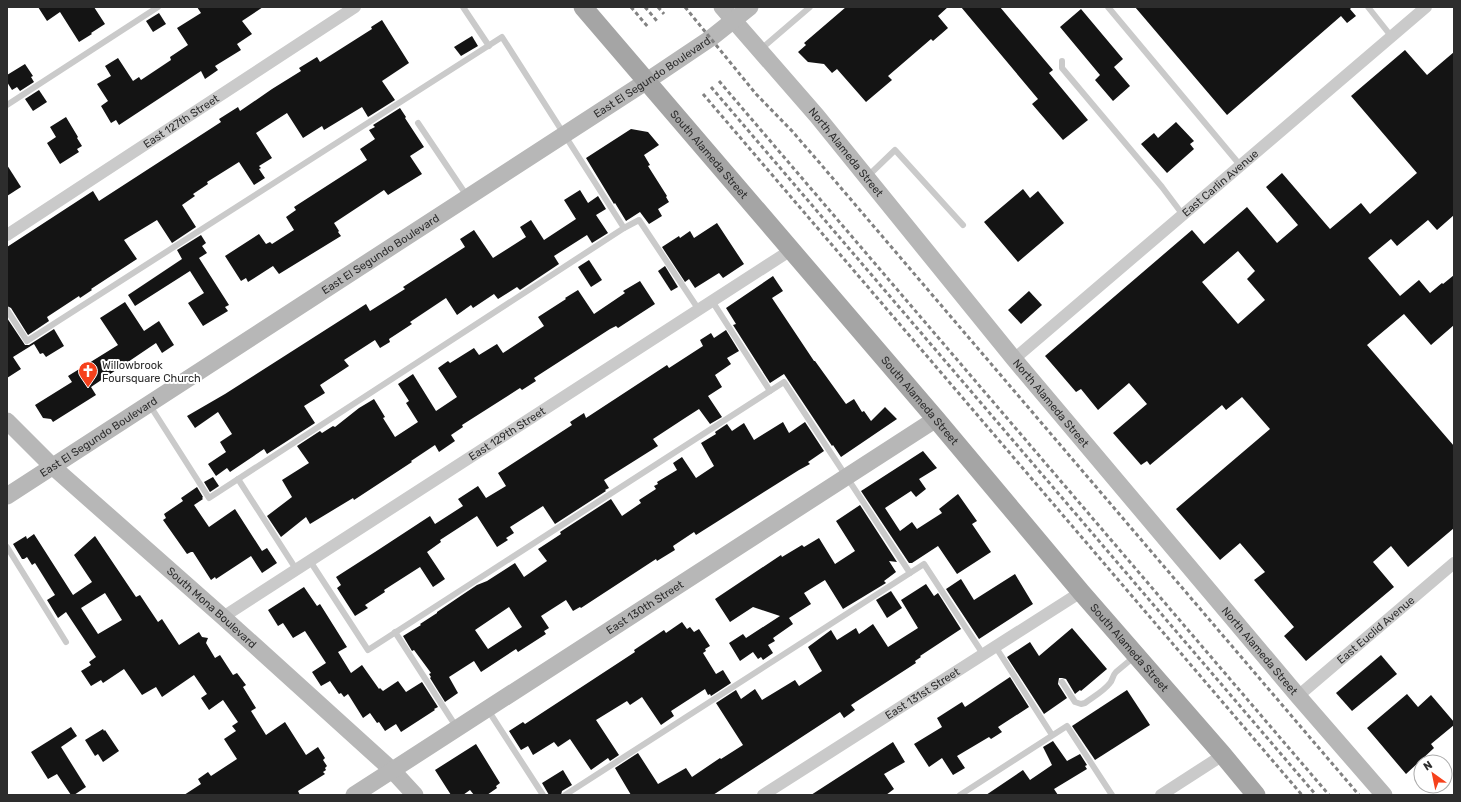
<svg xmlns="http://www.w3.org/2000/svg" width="1461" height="802" font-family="Rubik,sans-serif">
  <rect width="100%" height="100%" fill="#fff"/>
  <g fill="#141414" fill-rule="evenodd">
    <path d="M38,7H94L105,24L91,33L92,34L79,42L60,12L47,21Z"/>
    <path d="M197,7H263L242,21L252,34L237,44L241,50L215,66L218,70L205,79L201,71L119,125L116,120L111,123L101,106L108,101L97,84L111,76L105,66L118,58L133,81L139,77L141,80L171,60L170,57L188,45L177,28L201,13Z"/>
    <path d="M846,7H948L938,16L948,28L933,41L931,39L888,76L892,80L866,102L837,69L832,73L824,64L808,62L798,52L806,45L804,43Z"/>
    <path d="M961,7H1000L1053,70L1049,73L1088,120L1063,140L1032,104L1038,99Z"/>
    <path d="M1135,7H1352L1350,9L1356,16L1347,23L1341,16L1227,115Z"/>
    <path d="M1081,9L1123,59L1114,67L1130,86L1113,101L1095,80L1100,75L1060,27Z"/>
    <path d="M159,13L166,24L153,32L146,21Z"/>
    <path d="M382,20L409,63L382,81L395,100L368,117L362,107L324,130L322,126L303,138L287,113L256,133L272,158L259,166L261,168L259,169L265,178L254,185L239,162L207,182L208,184L193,194L195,196L182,205L196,227L172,243L157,220L124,240L137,259L91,289L92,290L80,298L79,296L47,317L49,321L28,335L11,308L7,306V247L93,191L99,201L221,122L219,119L238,107L240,111L272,89L301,71L299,68L317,57L320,62L372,29L371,27Z"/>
    <path d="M472,36L478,46L461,56L454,47Z"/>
    <path d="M1405,50L1427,75L1454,52V215L1437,230L1428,220L1397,246L1391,239L1368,258L1400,296L1419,280L1430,293L1442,283L1443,284L1454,275V325L1431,345L1404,314L1367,345L1454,446V528L1408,567L1391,546L1373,562L1394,587L1306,661L1284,636L1294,627L1254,580L1265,572L1240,543L1220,560L1176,509L1270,429L1242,397L1226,410L1222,405L1150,465L1147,461L1141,465L1113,433L1147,404L1129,383L1098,410L1081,389L1076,392L1045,356L1192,230L1204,244L1247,207L1277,243L1298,225L1266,187L1282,173L1330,229L1361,203L1370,214L1417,173L1351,96ZM1238,251L1255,271L1247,279L1265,300L1238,324L1202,282Z"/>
    <path d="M25,64L33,76L31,77L34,82L20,91L17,87L12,90L7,82V75Z"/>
    <path d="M39,90L47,102L33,111L25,99Z"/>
    <path d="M400,108L406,117L405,118L424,147L410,156L422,174L388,195L384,190L334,223L339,231L338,232L341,236L279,274L273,266L248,282L246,278L241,281L225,256L259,234L266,244L270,242L272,244L294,230L286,217L296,210L294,207L367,160L360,149L375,139L369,130L375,127L373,125Z"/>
    <path d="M66,117L78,137L77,138L82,146L77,149L79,152L60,164L47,143L56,137L50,127Z"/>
    <path d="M1176,122L1194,141L1190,144L1194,149L1167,173L1141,144L1154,133L1158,138Z"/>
    <path d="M631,129L648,132L659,145L644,155L650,165L648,166L667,196L666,197L669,202L658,209L662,216L649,224L640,212L626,221L615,203L614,204L586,158Z"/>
    <path d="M7,165L21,187L7,196Z"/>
    <path d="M1023,189L1030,198L1038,191L1064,223L1018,262L984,222Z"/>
    <path d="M580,190L588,203L598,196L606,209L596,215L608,233L592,243L587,235L554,256L559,264L520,290L517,287L498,299L494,294L473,308L471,305L457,315L446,298L410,322L412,324L389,339L390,342L380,348L375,340L344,360L349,366L320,385L325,393L304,406L315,423L267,454L264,449L230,472L227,468L216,476L208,464L226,452L220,442L232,434L218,412L195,428L187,416L225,394L366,304L370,311L405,289L403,287L465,247L460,239L474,230L493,258L526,237L520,227L531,220L544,240L576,219L564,200Z"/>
    <path d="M717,223L744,264L723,278L719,273L695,288L689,279L685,282L662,247L679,236L680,238L690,231L694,238Z"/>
    <path d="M201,235L206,243L202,246L207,253L199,258L229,305L225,307L228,311L203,326L188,303L204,293L190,271L135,306L128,295L182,259L177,250Z"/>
    <path d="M589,260L602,280L591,287L578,267Z"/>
    <path d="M665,266L678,287L671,291L658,271Z"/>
    <path d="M773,276L783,291L772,298L814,361H815L846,404L854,399L862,412L864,411L871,421L885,407L897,419L841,457L833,445L832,446L784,374L770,383L733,325L736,324L726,308Z"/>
    <path d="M640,281L655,304L618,328L616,326L610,329L534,378L536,381L522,390L520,388L462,425L463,427L451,435L455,441L439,452L435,445L411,461L412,462L354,500L353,498L310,524L306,517L281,537L267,516L292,497L282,480L309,463L297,446L320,431L322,433L333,426L335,427L359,408L374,399L385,417L383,418L395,437L418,422L406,403L409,401L398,384L413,374L436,411L457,397L438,368L448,361L450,363L474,348L479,355L497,344L503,353L544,326L538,317L566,299L565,298L578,290L594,314L625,293L623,291Z"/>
    <path d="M1029,291L1042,305L1021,324L1008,310Z"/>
    <path d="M125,302L144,331L159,321L174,345L162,353L156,343L91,387L96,395L53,422L51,419L43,418L35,405L72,382L68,376L118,345L100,318Z"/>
    <path d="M7,318L25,345H29L54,329L64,346L46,357L43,353L40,354L34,344L13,357L21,369L7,378Z"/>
    <path d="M726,330L739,351L727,358L731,364L715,375L722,387L708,396L722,417L710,424L699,409L685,418L653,439L658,446L604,480L609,488L605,490L606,491L555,524L543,506L510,527L514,533L506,538L508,540L497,547L477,516L440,540L441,542L427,552L445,579L433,587L420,567L384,590L385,592L365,605L368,608L355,616L337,588L341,585L336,577L375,552L430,516L435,524L463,506L458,499L478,486L486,498L506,486L498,473L572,425L570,422L584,413L586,418L667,365L669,368L703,346L700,340L711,333L714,338Z"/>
    <path d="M783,422L789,433L805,422L824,451L808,462L810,464L799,470L696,535L694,532L673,546L675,550L657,561L656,559L581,608L580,607L573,611L566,600L541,616L549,628L544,631L546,634L518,652L516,649L481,672L474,661L449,677L458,693L445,702L430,678L431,677L429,674L431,673L414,650L412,651L403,636L421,625L420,624L437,613V612L462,595L477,585L487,581L515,563L524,577L547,561L538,549L561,534L560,532L611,499L622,516L641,503L639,500L656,489L654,486L658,484L657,482L677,470L673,463L682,457L696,478L714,466L701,443L716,434L715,432L727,424L732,431L744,423L754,440ZM509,607L522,627L488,649L475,630Z"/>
    <path d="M923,451L937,468L919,479L926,489L916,497L911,491L885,508L900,531L912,522L917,529L942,513L939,509L958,494L977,521L972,524L991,552L957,574L938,546L912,563H909L861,491Z"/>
    <path d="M213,477L219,486L210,492L204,482Z"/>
    <path d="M197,487L203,497L202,498L203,499L194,505L209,527L235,509L262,551L267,548L277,563L262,573L251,556L216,579L215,577L211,580L193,552H191L187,554L163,520L166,518L164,514L183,501L181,498Z"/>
    <path d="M860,505L897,562L889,561L896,572L884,581L886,583L843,609L825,580L804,593L811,604L789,618L793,624L773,638L775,641L768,645L773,653L763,660L761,657L758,659L753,652L740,661L729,643L743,634L746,638L780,616L753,607L730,622L715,599L781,555L782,557L802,545L804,547L819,538L835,564L855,551L836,521Z"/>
    <path d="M34,534L73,595L92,582L74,555L95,536L136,597L140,595L158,622L162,619L179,645L199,632L202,637L208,638L206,643L215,658L220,655L233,675L237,673L246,685L243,687L256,708L251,711L266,735L285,722L306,755L318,747L325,758L323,760L327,766L325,768L326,770L323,772L325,774L298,791L300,795H184L201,784L198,779L208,772L211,776L237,759L224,739L236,731L232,726L238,722L223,700L209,710L201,698L207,694L194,675L162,697L156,687L142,695L124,669L103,683L101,680L91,686L81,671L91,665L89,662L96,657L66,612L58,618L47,600L55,595L35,563L32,565L27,557L24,559H22L13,544L26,536L27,539ZM105,593L122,620L98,634L81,608Z"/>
    <path d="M1015,574L1033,604L979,639L946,589L961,579L974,600Z"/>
    <path d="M926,584L934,596L938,593L961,629L920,656L921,657L915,661L916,663L851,705L855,710L844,718L840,712L713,795H631L615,768L638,753L658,784L686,768L692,777L720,758L721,759L743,745L716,703L736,690L741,699L755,689L762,700L795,680L799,686L822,671L808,647L831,630L837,640L856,628L859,634L873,624L888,647L918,628L901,600Z"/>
    <path d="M304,587L317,606L320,604L347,647L338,652L351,673L362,665L379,689L380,688L383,691L398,681L406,692L422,682L438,707L434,709L435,710L401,732L396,724L385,731L379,722L377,723L370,713L363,718L348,694L344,697L341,693L339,694L330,681L321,686L312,672L326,663L305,631L293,638L283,623L278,626L268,610Z"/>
    <path d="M891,591L902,608L887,618L876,600Z"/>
    <path d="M682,622L687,629L690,627L694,632L699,629L710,646L705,649L706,651L703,653L716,674L723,670L731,683L711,696L710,694L708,695L705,689L671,711L674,716L661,725L642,697L630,705L627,701L596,720L619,755L610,761L608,758L591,770L570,739L558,747L554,742L533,755L528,746L521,750L509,731L523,722L525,724L635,652L634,650L664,630L666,633Z"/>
    <path d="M1072,628L1107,669L1081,691L1080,690L1075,694L1066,679L1062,678H1059L1058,684L1067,698L1044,714L1007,657L1030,642L1039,656Z"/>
    <path d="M1381,655L1397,674L1352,711L1336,693Z"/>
    <path d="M1010,677L1029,707L998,727L1002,732L991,739L989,737L957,756L965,768L953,775L942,758L929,767L914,744L942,727L937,718L962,702L965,707Z"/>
    <path d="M1127,690L1150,725L1095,760L1072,726Z"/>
    <path d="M1407,694L1418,707L1431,695L1454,722V725L1431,744L1434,748L1406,774L1367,728Z"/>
    <path d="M71,727L77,736L61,747L86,787L74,795H71L57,774L48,779L31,752Z"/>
    <path d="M103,729L104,731L105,730L119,751L103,762L98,754L95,756L85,740Z"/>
    <path d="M1053,741L1067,761L1080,754L1087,765L1085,766L1087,769L1054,789L1058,795H986L1023,770L1030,780L1052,765L1043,747Z"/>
    <path d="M893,742L905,762L884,774L894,789L886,795H811Z"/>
    <path d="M476,744L500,783L496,786L497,788L487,795H474L470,790L463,795H451L435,770Z"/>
    <path d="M563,770L572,785L562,791L561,795H549L542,783Z"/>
  </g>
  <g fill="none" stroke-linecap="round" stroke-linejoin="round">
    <g stroke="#cacaca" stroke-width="6">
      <path d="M463,7L489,46"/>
      <path d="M1108,7L1240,165"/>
      <path d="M1368,7L1391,36"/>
      <path d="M761,49L810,7"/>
      <path d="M1062,61V68L1162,187L1183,215"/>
      <path d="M7,105L158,7"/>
      <path d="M418,123L467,196"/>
      <path d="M868,176L895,150L963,225"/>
      <path d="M712,301L770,391"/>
      <path d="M7,310L27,341L502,37L624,228"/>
      <path d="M149,404L209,498L624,228L639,220L699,310"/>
      <path d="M238,479L296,569"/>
      <path d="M7,547L66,642"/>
      <path d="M310,561L368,650L784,382L910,573"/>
      <path d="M395,632L457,728"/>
      <path d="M995,646L1052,735"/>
      <path d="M1062,682L1075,702L1081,704L1085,703C1093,697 1104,691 1110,683C1113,680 1112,676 1116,672L1134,657"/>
      <path d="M488,710L543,795"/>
      <path d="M565,795L924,564L983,654"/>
      <path d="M960,795L1067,726L1112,795"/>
    </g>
    <g stroke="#cacaca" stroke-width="12">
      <path id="s1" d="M7,235L355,7"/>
      <path id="s2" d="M1014,359L1426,7"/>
      <path id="s3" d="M223,617L791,250"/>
      <path id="s4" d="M1298,696L1454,563"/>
      <path id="s5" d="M763,795L1081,592"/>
      <path d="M1161,795L1223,755"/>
    </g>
    <g stroke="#b7b7b7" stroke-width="17">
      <path id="s6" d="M722,7L817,116L1014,359L1298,696L1384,795"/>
      <path id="s7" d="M7,421L52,466L223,617L392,770L415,795"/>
      <path id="s8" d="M7,496L647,81L711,38L750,7"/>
      <path id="s9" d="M354,795L936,419"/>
    </g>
    <path stroke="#a5a5a5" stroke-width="19" id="s10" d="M583,7L936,419L1081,592L1223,755L1256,795"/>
    <g stroke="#828282" stroke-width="3" stroke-dasharray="4 3" stroke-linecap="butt">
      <path d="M631,7L648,27"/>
      <path d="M645,7L657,21"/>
      <path d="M658,7L664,14"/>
      <path d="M685,7L756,94L792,131L818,161L1359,795"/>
      <path d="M719,81L1329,795"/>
      <path d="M711,87L1316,795"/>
      <path d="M703,94L1302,795"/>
    </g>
  </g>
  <defs>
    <g id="church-pin" transform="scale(1)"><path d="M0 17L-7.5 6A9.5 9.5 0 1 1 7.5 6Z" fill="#f6411c" stroke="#fff"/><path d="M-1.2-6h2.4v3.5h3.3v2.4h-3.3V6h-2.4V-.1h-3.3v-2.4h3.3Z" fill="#fff"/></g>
  </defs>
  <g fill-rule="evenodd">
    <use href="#church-pin" x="88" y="371"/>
  </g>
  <g text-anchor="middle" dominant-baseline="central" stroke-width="4" stroke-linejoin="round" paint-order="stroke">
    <g font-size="11" fill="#2d2d2d" stroke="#fff">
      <text stroke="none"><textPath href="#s8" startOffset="769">East El Segundo Boulevard</textPath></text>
      <text stroke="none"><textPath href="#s1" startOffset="208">East 127th Street</textPath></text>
      <text stroke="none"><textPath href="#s6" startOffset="191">North Alameda Street</textPath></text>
      <text stroke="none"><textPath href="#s10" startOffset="194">South Alameda Street</textPath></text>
      <text stroke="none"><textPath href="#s2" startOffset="271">East Carlin Avenue</textPath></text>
      <text stroke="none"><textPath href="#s8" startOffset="445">East El Segundo Boulevard</textPath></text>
      <text stroke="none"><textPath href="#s10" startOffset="518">South Alameda Street</textPath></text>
      <text stroke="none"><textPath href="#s6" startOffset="515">North Alameda Street</textPath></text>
      <text stroke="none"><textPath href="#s3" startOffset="338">East 129th Street</textPath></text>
      <text stroke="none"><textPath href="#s8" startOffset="109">East El Segundo Boulevard</textPath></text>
      <text stroke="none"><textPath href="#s7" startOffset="277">South Mona Boulevard</textPath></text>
      <text stroke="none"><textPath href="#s9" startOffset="346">East 130th Street</textPath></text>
      <text stroke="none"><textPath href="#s4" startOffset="102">East Euclid Avenue</textPath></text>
      <text stroke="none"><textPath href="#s10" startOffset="842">South Alameda Street</textPath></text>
      <text stroke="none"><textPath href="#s6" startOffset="839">North Alameda Street</textPath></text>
      <text stroke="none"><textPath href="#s5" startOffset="189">East 131st Street</textPath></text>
    </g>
    <g font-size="11" fill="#2d2d2d" stroke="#fff" text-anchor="start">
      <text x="102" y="365">Willowbrook<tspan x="102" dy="13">Foursquare Church</tspan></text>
    </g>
  </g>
  <rect width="1461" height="802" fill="none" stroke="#2d2d2d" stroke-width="16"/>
  <g transform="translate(1433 774) rotate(327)"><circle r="19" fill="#ffffff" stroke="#ababab"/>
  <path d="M0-3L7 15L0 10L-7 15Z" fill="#f6411c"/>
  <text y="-6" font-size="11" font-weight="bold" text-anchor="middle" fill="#2d2d2d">N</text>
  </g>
</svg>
